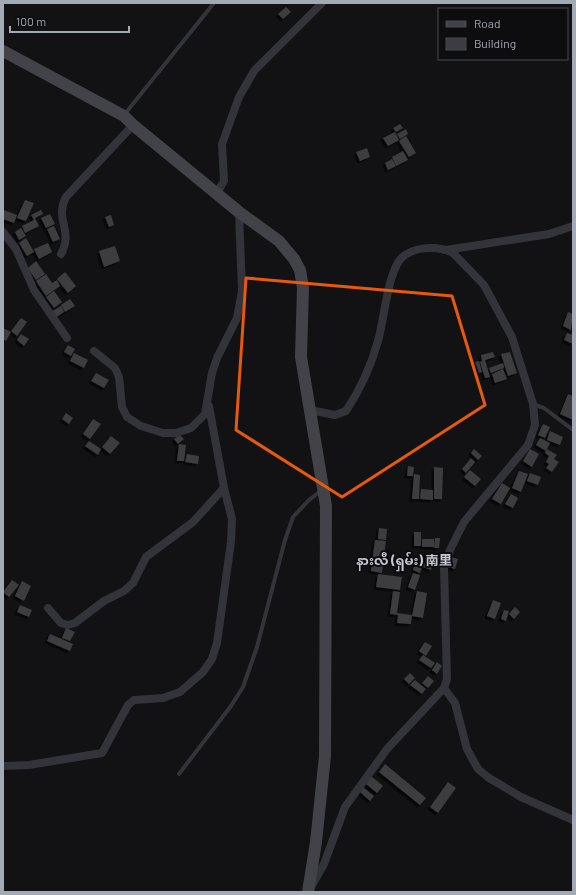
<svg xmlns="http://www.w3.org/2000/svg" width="576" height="895" font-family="Barlow,'Noto Sans SC','Noto Sans Myanmar',sans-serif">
  <defs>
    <filter id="shadow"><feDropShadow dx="-2.5" dy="2.5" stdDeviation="0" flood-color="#0009"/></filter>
  </defs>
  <rect width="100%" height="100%" fill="#121214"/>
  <g fill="#3c3d41" filter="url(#shadow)">
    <path d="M286,7L291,12L283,19L278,14Z"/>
    <path d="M400,124L403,128L396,132L393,128Z"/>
    <path d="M406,129L408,134L400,139L397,134Z"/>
    <path d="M395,132L399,140L388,146L383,138Z"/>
    <path d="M406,136L416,153L409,157L399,141Z"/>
    <path d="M367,148L370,157L360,161L356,152Z"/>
    <path d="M403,151L408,160L396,166L392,157Z"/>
    <path d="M392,159L396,166L388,170L385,163Z"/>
    <path d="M25,200L34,203L26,221L17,218Z"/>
    <path d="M4,210L17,215L14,223L3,219Z"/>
    <path d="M41,210L43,214L35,218L39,226L25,233L22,226L34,220L31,215Z"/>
    <path d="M50,214L55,224L46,228L41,218Z"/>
    <path d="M111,215L114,225L109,227L105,217Z"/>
    <path d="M54,226L60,239L53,242L47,229Z"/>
    <path d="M21,228L26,236L19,240L15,232Z"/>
    <path d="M26,238L34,252L27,256L19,243Z"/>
    <path d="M48,243L52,252L39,259L34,249Z"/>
    <path d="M115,246L120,261L104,267L99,251Z"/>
    <path d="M36,261L45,274L36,280L28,268Z"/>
    <path d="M65,272L76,286L68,293L57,279Z"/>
    <path d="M46,274L52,283L57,280L60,286L46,296L36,281Z"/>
    <path d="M54,291L62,302L54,308L46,297Z"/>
    <path d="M70,299L75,306L65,312L61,305Z"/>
    <path d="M61,306L64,312L55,318L51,312Z"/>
    <path d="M568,312L573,314L571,330L563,326Z"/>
    <path d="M21,318L27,322L17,336L11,331Z"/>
    <path d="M3,328L11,332L6,341L3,339Z"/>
    <path d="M567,333L573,335V344L564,340Z"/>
    <path d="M21,334L29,339L24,346L17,340Z"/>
    <path d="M68,345L75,349L71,356L64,352Z"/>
    <path d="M493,352L495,357L485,360L490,377L485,378L480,362L482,361L481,355Z"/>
    <path d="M510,352L517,373L508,376L501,354Z"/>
    <path d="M74,353L88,360L84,368L70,361Z"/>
    <path d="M479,361L482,372L479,373L475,362Z"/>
    <path d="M503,363L504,368L491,373L489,368Z"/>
    <path d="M503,369L507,379L495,383L492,374Z"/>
    <path d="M96,373L109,380L104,388L91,381Z"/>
    <path d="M568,394L573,396V420L560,414Z"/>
    <path d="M66,413L73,418L69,424L62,419Z"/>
    <path d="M93,419L101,424L90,439L83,434Z"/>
    <path d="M543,424L550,427L545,438L538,435Z"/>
    <path d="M550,431L563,437L560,445L547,440Z"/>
    <path d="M180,435L184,439L178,444L174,439Z"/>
    <path d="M111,436L120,443L110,454L102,447Z"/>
    <path d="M540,438L550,443L546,451L536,445Z"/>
    <path d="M89,441L101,449L98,455L85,446Z"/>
    <path d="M179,444L186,445L184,461H177Z"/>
    <path d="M474,449L482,456L478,460L471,453Z"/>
    <path d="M530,449L539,454L532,467L523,461Z"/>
    <path d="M547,449L557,455L554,459L559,462L552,472L546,468L549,464L546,462L549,456L545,453Z"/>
    <path d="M187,454L199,456L198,464L185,462Z"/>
    <path d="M471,458L475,462L466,473L462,469Z"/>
    <path d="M408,466L414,467L413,476H407Z"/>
    <path d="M434,467L443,468L442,499H434Z"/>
    <path d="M470,470L481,479L475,486L464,477Z"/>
    <path d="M519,471L528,474L521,492L512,488Z"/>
    <path d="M530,473L541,477L538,485L527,481Z"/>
    <path d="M414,474L420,475L419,499H412Z"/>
    <path d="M502,483L510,488L501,504L492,499Z"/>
    <path d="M421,489L433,490V500L420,499Z"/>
    <path d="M511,494L518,498L513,508L505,504Z"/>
    <path d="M379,528L387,529L386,540L378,539Z"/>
    <rect x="414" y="532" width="7" height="14"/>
    <path d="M435,538H440L439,548H434Z"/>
    <rect x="422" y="539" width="12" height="8"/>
    <path d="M375,540L386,541L382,573L371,571Z"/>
    <path d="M451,557L458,559L455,569L448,567Z"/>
    <path d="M416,560L423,563L420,573L413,570Z"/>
    <path d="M425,561L433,563L431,570L423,567Z"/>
    <path d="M413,573L420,575L415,590L408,587Z"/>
    <path d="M378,574L402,577L400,590L376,587Z"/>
    <path d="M12,580L19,585L9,597L3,592Z"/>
    <path d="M22,581L31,586L24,601L15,596Z"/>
    <path d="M393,591L400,592L397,613L412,615L411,624L397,623L398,615L390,614Z"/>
    <path d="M417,591L427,593L423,618L412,616Z"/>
    <path d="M493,600L501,603L495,619L487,616Z"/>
    <path d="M20,605L32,610L29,617L17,612Z"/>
    <path d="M515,607L520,612L514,619L509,614Z"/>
    <path d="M504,610L509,611L506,621L501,619Z"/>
    <path d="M66,628L75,632L70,641L62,638Z"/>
    <path d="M50,634L73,644L70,651L47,641Z"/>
    <path d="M425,642L432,646L426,656L419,651Z"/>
    <path d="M423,655L435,663L431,668L419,660Z"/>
    <path d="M437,662L442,666L437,674L432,670Z"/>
    <path d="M410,673L415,678L409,684L404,679Z"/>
    <path d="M428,676L434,681L428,688L422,683Z"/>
    <path d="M415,680L426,689L422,694L410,685Z"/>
    <path d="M385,764L426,798L420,805L379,772Z"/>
    <path d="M371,776L383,786L377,793L365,783Z"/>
    <path d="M448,782L456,788L438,813L430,807Z"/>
    <path d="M364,788L374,796L370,801L360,792Z"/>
  </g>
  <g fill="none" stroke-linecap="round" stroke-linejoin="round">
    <g stroke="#333439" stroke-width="4">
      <path d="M124,115L214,3"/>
      <path d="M533,404L544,408L573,430"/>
      <path d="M179,774L231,706L243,687L257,647L285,540L293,517L309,500L322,490"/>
    </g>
    <g stroke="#333439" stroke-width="8">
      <path d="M217,193L224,181L222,144L239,97L254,71L322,3"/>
      <path d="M3,232L16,249L34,290L67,338"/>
      <path d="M446,250L549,234L573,226"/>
      <path d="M61,254C74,231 54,219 66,197L133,125"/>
      <path d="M94,351L115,368L119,377L122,407L127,417L141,426L163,433H176L191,428L205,414L212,373L217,358L237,318L242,291L239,212"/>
      <path d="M310,410L335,415L346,411C360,390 371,366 378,341C384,320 387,279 399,261C410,246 437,245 453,253L484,285L512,337L533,404L535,425L528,445L464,522L450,550L444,568L447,679L444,688L387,749L345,807L324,864L311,887"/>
      <path d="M48,608L61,623L68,625L75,623L104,601L124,591L133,583L146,557L193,522L224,488L209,406"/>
      <path d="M444,688L455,703L467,749L478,769L489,778L521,797L573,820"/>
      <path d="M3,766L29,765L102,753L128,705L134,700L163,698L180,692L203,672L212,659L217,643L231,542L232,519L224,488"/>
    </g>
    <path stroke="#414349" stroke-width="12" d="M3,51L124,116L133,125L239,212L279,241L294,259L300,270L303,288L301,357L326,506L325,756L316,842L308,892"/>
  </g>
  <path fill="none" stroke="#e8590c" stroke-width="3" stroke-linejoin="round" d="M246,278L452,296L485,405L342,497L236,430Z"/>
  <g text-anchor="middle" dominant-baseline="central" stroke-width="4" stroke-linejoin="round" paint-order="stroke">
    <g font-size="13" font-weight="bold" fill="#c4c8d1" stroke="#0d0d0f">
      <text x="404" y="560">နားလီ (ရှမ်း) 南里</text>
    </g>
  </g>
  <rect width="576" height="895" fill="none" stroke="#a3a9b5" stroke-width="8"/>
  <rect x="438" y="8" width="130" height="52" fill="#0d0d0f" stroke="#494b51"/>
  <rect x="446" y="21" width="20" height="6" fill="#414349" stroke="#494b51"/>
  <text x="474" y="28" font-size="12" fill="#a3a9b5">Road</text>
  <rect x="446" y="38" width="20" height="12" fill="#3c3d41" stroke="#494b51"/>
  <text x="474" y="48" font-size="12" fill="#a3a9b5">Building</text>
  <path d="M10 26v6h119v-6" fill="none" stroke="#a3a9b5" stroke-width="2"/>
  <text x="16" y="26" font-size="12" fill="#a3a9b5" stroke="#0d0d0f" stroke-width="3" paint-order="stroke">100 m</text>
</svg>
